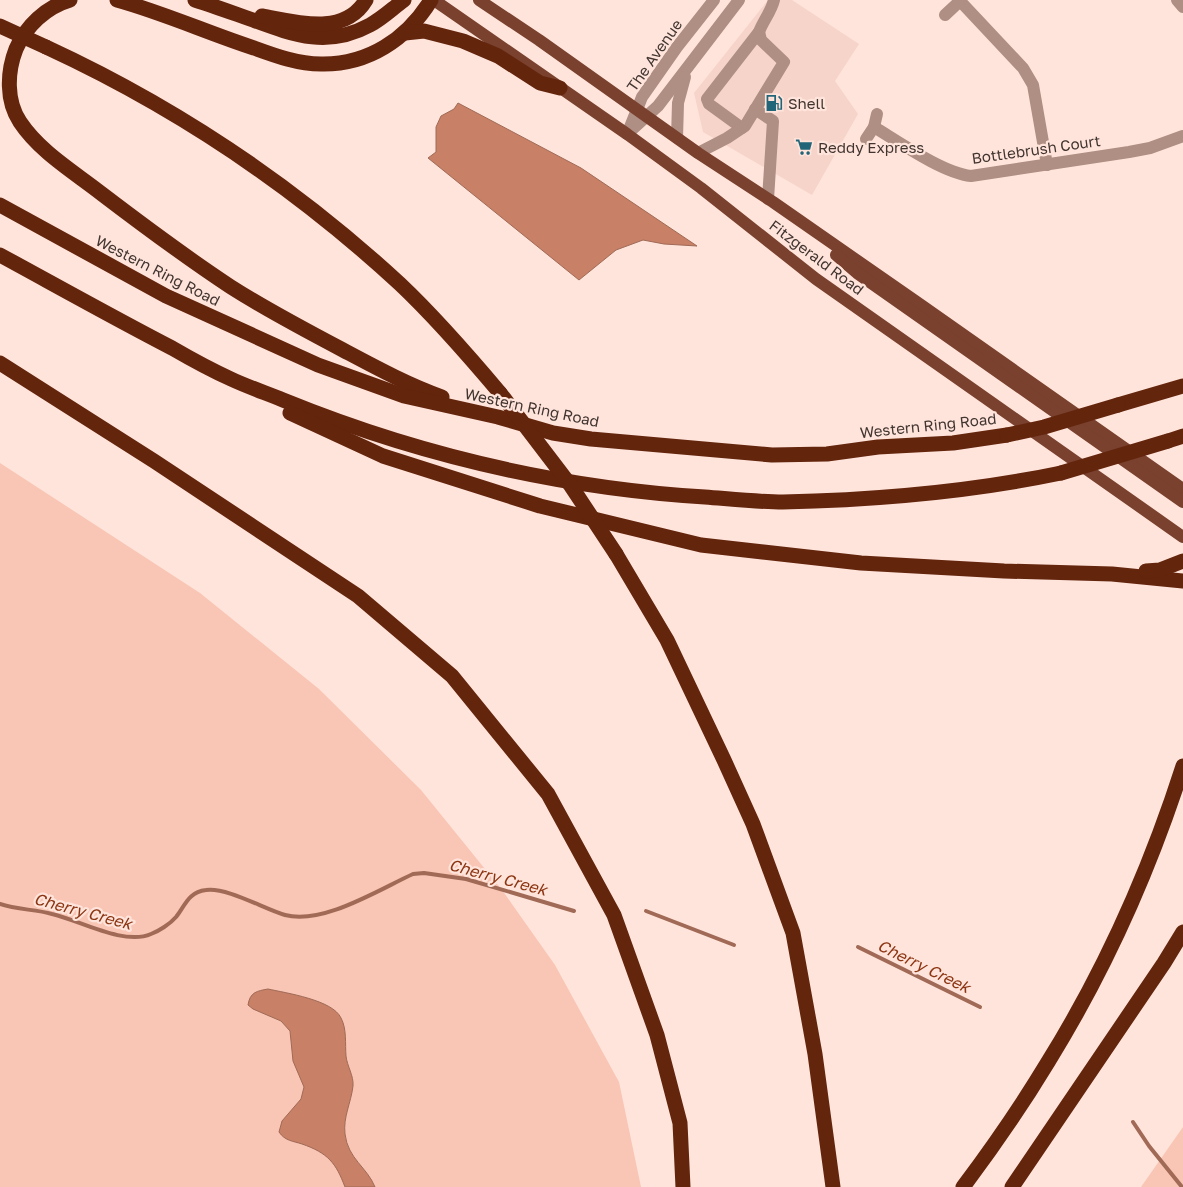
<svg xmlns="http://www.w3.org/2000/svg" width="1183" height="1187" font-family="'Golos Text',sans-serif">
  <rect width="100%" height="100%" fill="#ffe4db"/>
  <path fill="#f6d4ca" d="M768,0H792L859,44L835,81L858,114L812,195L703,132L694,93Z"/>
  <g fill="#f9c5b4">
    <path d="M0,463L200,593L319,689L421,790L502,890L555,965L619,1082L641,1187H0Z"/>
    <path d="M1183,1127V1187H1141Z"/>
  </g>
  <g fill="#c88067" stroke="#a06a56">
    <path d="M458,103L581,168L697,246L664,244L643,240L616,250L579,280L428,158L436,152V127L441,116L454,109Z"/>
    <path d="M268,989C286,993 333,1000 341,1018C347,1029 345,1044 346,1056C347,1066 354,1076 353,1086C351,1103 343,1117 345,1134C348,1159 367,1167 375,1187H345C336,1163 328,1153 302,1144C293,1141 285,1141 279,1132L282,1121L301,1099L304,1087L293,1061L290,1031L281,1021L253,1009L248,1005C250,992 257,991 268,989Z"/>
  </g>
  <g fill="none" stroke-linecap="round" stroke-linejoin="round">
    <g stroke="#a06a56" stroke-width="4">
      <path d="M0,904C17,910 35,909 52,914C79,920 124,946 151,934C159,931 170,924 176,917C185,906 188,892 206,890C227,887 264,909 285,915C323,925 378,890 413,874L424,873L466,879L574,911"/>
      <path d="M646,911L734,945"/>
      <path d="M858,947L980,1007"/>
      <path d="M1133,1122L1149,1146L1182,1187"/>
    </g>
    <g stroke="#af8e83" stroke-width="12">
      <path d="M1177,0L1183,7"/>
      <path d="M960,1L1023,68L1033,85L1047,165"/>
      <path d="M945,15L961,0"/>
      <path d="M755,109L773,121L768,199"/>
      <path d="M874,127C899,142 943,173 971,176L1129,152L1150,148L1183,136"/>
      <path d="M742,128L709,104L707,99L759,32C763,21 771,12 774,0"/>
      <path d="M628,132L642,97L677,47L714,0"/>
      <path d="M627,134L658,106L739,0"/>
      <path d="M677,138L678,103L685,77"/>
      <path d="M866,139L874,127L877,114"/>
      <path d="M698,153L727,138L745,126L784,62L761,40L759,32"/>
    </g>
    <g stroke="#79412e" stroke-width="12">
      <path d="M434,0L627,134L701,188L816,279L1183,537"/>
      <path d="M479,0L539,40L698,153L773,202L921,305L1183,489"/>
      <path d="M836,255L857,273L1183,502"/>
    </g>
    <g stroke="#64250d" stroke-width="15">
      <path d="M70,0C46,7 26,26 16,49C7,72 6,101 20,122C40,152 74,172 102,194C144,226 187,258 231,287C267,310 305,330 343,350C375,367 408,385 442,397"/>
      <path d="M117,0C164,13 208,33 254,48C276,56 298,64 321,64C368,65 407,39 431,0"/>
      <path d="M195,0C214,6 233,13 253,20C294,35 328,48 370,25C383,18 393,8 404,0"/>
      <path d="M262,16C296,22 344,37 366,0"/>
      <path d="M405,33L424,31L463,41L498,56L540,83L560,88"/>
      <path d="M46,47C176,107 295,187 400,284C436,318 468,355 500,393"/>
      <path d="M0,205L166,296L318,365L404,396L498,417L553,433L591,439L772,455L827,454L878,447L953,443L1007,435"/>
      <path d="M0,255C57,286 114,318 172,348C191,359 211,370 231,379C248,387 266,393 283,400C418,455 560,488 705,497C731,499 758,502 783,502C876,500 970,492 1061,473"/>
      <path d="M0,363L154,461L358,596L452,676L548,794L614,915L657,1035L680,1123L683,1187"/>
      <path d="M1118,405L1183,386"/>
      <path d="M290,413L383,456L540,506L701,545L861,563L1004,571L1112,574L1183,581"/>
      <path d="M1168,441L1183,436"/>
      <path d="M616,554L667,640L724,760L753,824L793,933L815,1054L833,1187"/>
      <path d="M1146,571L1160,570L1183,561"/>
      <path d="M963,1187C993,1147 1022,1105 1048,1062C1105,970 1150,869 1183,766"/>
      <path d="M1012,1187L1164,963L1183,932"/>
    </g>
    <g stroke="#64250d" stroke-width="15">
      <path d="M0,26L46,47"/>
      <path d="M500,393L571,486L616,554"/>
      <path d="M1007,435L1044,427L1118,405"/>
      <path d="M1061,473L1168,441"/>
    </g>
  </g>
  <defs>
    <g id="fuel-bare" transform="scale(1.35)"><path d="M-5.5-6h7V0h2V4h1.3V-2.5L3-4.5l.8-.8L6-3V5H2.5V1h-1V6h-7ZM-4.2-4.7v3.2H.2V-4.7Z" fill="#226578" stroke="#ffe4db" stroke-width="2.5" paint-order="stroke"/></g>
    <g id="supermarket-bare" transform="scale(1.35)"><path d="M-6-5.5h2.5l.6 2H6L4.5 2H-2.5L-4.4-4H-6ZM-1.5 3.2a1.3 1.3 0 1 0 .1 0ZM3 3.2a1.3 1.3 0 1 0 .1 0Z" fill="#226578" stroke="#ffe4db" stroke-width="2.5" paint-order="stroke"/></g>
  </defs>
  <g fill-rule="evenodd">
    <use href="#fuel-bare" x="774" y="103"/>
    <use href="#supermarket-bare" x="804" y="147"/>
  </g>
  <g text-anchor="middle" dominant-baseline="central" stroke-width="4.5" stroke-linejoin="round" paint-order="stroke">
    <g font-size="15" fill="#423530" stroke="#ffe4db">
      <text transform="translate(654 55) rotate(-55)">The Avenue</text>
      <text transform="translate(1036 149) rotate(-8)">Bottlebrush Court</text>
      <text transform="translate(817 257) rotate(37)">Fitzgerald Road</text>
      <text transform="translate(158 270) rotate(27)">Western Ring Road</text>
      <text transform="translate(532 407) rotate(12)">Western Ring Road</text>
      <text transform="translate(928 425) rotate(-6)">Western Ring Road</text>
    </g>
    <g font-size="15" fill="#423530" stroke="#ffe4db" text-anchor="start">
      <text x="788" y="103">Shell</text>
      <text x="818" y="147">Reddy Express</text>
    </g>
    <g font-size="16" font-style="italic" fill="#8c3512" stroke="#ffe4db">
      <text transform="translate(498 877) rotate(15)">Cherry Creek</text>
      <text transform="translate(83 911) rotate(15)">Cherry Creek</text>
      <text transform="translate(924 966) rotate(26)">Cherry Creek</text>
    </g>
  </g>
</svg>
